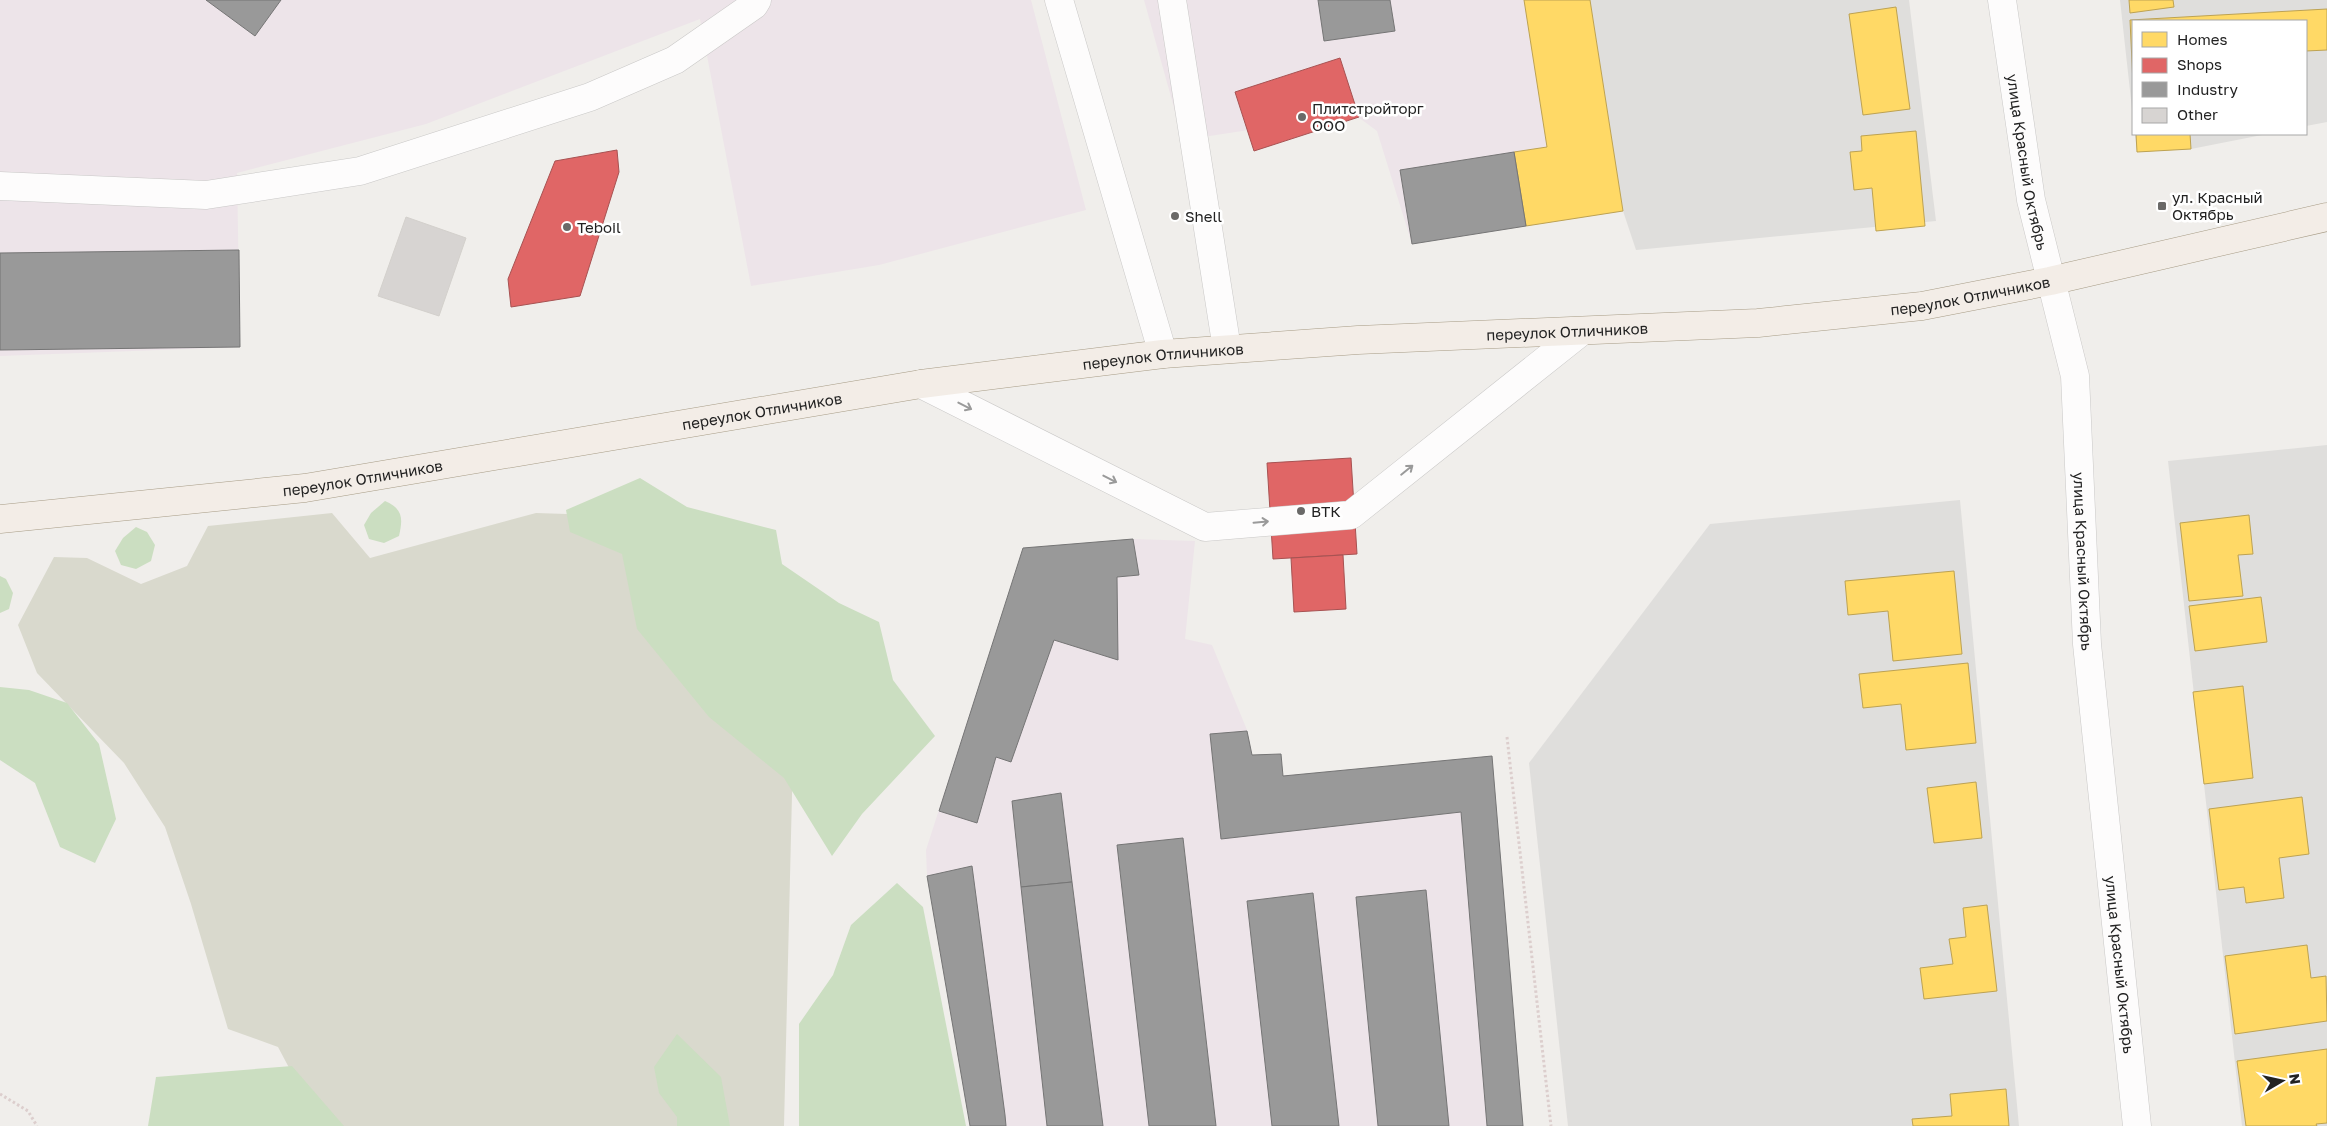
<svg xmlns="http://www.w3.org/2000/svg" width="2327" height="1126" font-family="'Golos Text',sans-serif">
  <rect width="100%" height="100%" fill="#f0eeeb"/>
  <g fill="#dfdedc">
    <path d="M1590,0H1909L1936,221L1636,250L1623,211Z"/>
    <path d="M2120,0H2327V122L2306,126V21H2133V118Z"/>
    <path d="M2135,134H2267L2191,149L2137,152Z"/>
    <path d="M2327,445V1126H2242L2168,461Z"/>
    <path d="M1960,500L2019,1126H1568L1529,763L1710,524Z"/>
  </g>
  <g fill="#ede4e9">
    <path d="M0,0H1031L1086,210L879,265L751,286L700,19L426,124L237,173L240,347L0,356Z"/>
    <path d="M1144,0H1590L1623,211L1412,244L1377,131L1354,114L1183,140Z"/>
    <path d="M1133,539L1195,541L1185,639L1212,645L1247,730L1252,755L1281,754L1283,776L1492,756L1523,1126H970L927,876L926,850L1023,548Z"/>
  </g>
  <path fill="#d9d9cd" d="M332,513L370,558L536,513L659,517L793,753L784,1126H320L278,1047L228,1029L191,904L165,827L124,763L37,673L18,625L54,557L87,558L141,584L187,566L208,526Z"/>
  <g fill="#cbdec1">
    <path d="M640,478L687,507L776,530L782,564L839,603L879,622L893,680L935,736L862,814L832,856L784,778L709,717L637,629L622,554L570,532L566,510Z"/>
    <path d="M385,501C403,509 403,518 399,536L384,543L369,539L364,525L371,513Z"/>
    <path d="M136,527L147,532L155,545L151,561L136,569L121,565L115,551L123,538Z"/>
    <path d="M0,576L6,579L13,593L9,609L0,613Z"/>
    <path d="M0,687L29,690L67,703L99,744L116,819L95,863L60,847L35,783L0,760Z"/>
    <path d="M897,883L923,907L966,1126H799V1024L833,975L851,925Z"/>
    <path d="M677,1034L721,1077L730,1126H677V1117L659,1093L654,1067Z"/>
    <path d="M292,1066L344,1126H148L156,1077Z"/>
  </g>
  <g fill="#ffd966" stroke="#bda252">
    <path d="M1524,0H1590L1623,211L1526,226L1514,152L1547,147Z"/>
    <path d="M2129,0H2173L2174,7L2130,13Z"/>
    <path d="M1896,7L1910,109L1863,115L1849,14Z"/>
    <path d="M2327,9V50L2306,51V21H2133V84L2130,20Z"/>
    <path d="M1916,131L1925,226L1876,231L1872,188L1854,190L1850,152L1862,151L1861,136Z"/>
    <path d="M2136,134H2190L2191,149L2137,152Z"/>
    <path d="M2249,515L2253,554L2238,555L2243,596L2189,601L2180,523Z"/>
    <path d="M1954,571L1962,654L1893,661L1888,611L1848,615L1845,581Z"/>
    <path d="M2261,597L2267,642L2195,651L2189,606Z"/>
    <path d="M1968,663L1976,743L1906,750L1901,704L1863,708L1859,674Z"/>
    <path d="M2243,686L2253,778L2204,784L2193,692Z"/>
    <path d="M1976,782L1982,838L1934,843L1927,788Z"/>
    <path d="M2302,797L2309,854L2279,858L2284,898L2246,903L2244,887L2219,890L2209,809Z"/>
    <path d="M1987,905L1997,991L1924,999L1920,968L1953,964L1949,939L1966,937L1963,908Z"/>
    <path d="M2307,945L2311,978L2326,976L2327,1021L2235,1034L2225,956Z"/>
    <path d="M2327,1049V1123L2316,1124L2317,1126H2246L2237,1061Z"/>
    <path d="M2006,1089L2009,1126H1913L1912,1119L1952,1116L1950,1094Z"/>
  </g>
  <g fill="#e06666" stroke="#a75252">
    <path d="M1340,58L1359,117L1254,151L1235,92Z"/>
    <path d="M617,150L619,172L580,296L511,307L508,279L555,161Z"/>
    <path d="M1351,458L1357,554L1273,559L1267,463Z"/>
    <path d="M1343,555L1346,609L1294,612L1291,558Z"/>
  </g>
  <g fill="#999" stroke="#757575">
    <path d="M206,0H281L255,36Z"/>
    <path d="M1318,0H1390L1395,31L1324,41Z"/>
    <path d="M1514,152L1526,226L1412,244L1400,170Z"/>
    <path d="M239,250L240,347L0,350V253Z"/>
    <path d="M1133,539L1139,575L1117,577L1118,660L1054,640L1011,762L996,757L977,823L939,811L1023,548Z"/>
    <path d="M1247,731L1252,755L1281,754L1283,776L1492,756L1523,1126H1487L1461,812L1221,839L1210,734Z"/>
    <path d="M1061,793L1072,882L1021,887L1012,801Z"/>
    <path d="M1183,838L1216,1126H1149L1117,845Z"/>
    <path d="M972,866L1005,1115L1006,1126H970L927,876Z"/>
    <path d="M1072,882L1103,1126H1047L1021,887Z"/>
    <path d="M1426,890L1449,1126H1378L1356,897Z"/>
    <path d="M1313,893L1339,1126H1272L1247,901Z"/>
  </g>
  <path fill="#d7d4d2" stroke="#d3d0cc" d="M406,217L466,238L439,316L378,296Z"/>
  <g fill="none" stroke-linecap="round" stroke-linejoin="round">
    <g stroke="#c9c8c7" stroke-width="29">
      <g id="minor">
        <path d="M1059,0L1163,354"/>
        <path d="M1172,0L1227,349"/>
        <path id="s1" d="M2002,0L2031,200L2075,376L2087,644L2137,1126"/>
        <path d="M0,186L206,195L360,171L590,97L675,60L754,5L757,0"/>
        <path d="M921,384L1205,527L1351,515L1582,331"/>
      </g>
    </g>
    <g stroke="#a79c86" stroke-width="29">
      <g id="major">
        <path id="s2" d="M0,519L305,488L921,384L1163,354L1358,340L1758,323L1922,306L2050,281L2327,217"/>
      </g>
    </g>
    <g stroke="#dccecd" stroke-width="3" stroke-dasharray="2.5 2.5" stroke-linecap="butt">
      <path d="M1507,737L1551,1126"/>
      <path d="M0,1094L28,1111L37,1126"/>
    </g>
    <use href="#minor" stroke="#fdfcfc" stroke-width="28"/>
    <use href="#major" stroke="#f3ede7" stroke-width="28"/>
  </g>
  <defs><path id="oneway-shaft" d="M-6 0H5M1.5-3L5.5 0L1.5 3" fill="none" stroke-width="1.6" stroke-linecap="round" stroke-linejoin="round" transform="scale(1.25)"/></defs>
  <g stroke="#9a9a9a">
    <use href="#oneway-shaft" transform="translate(965 406) rotate(27)"/>
    <use href="#oneway-shaft" transform="translate(1407 470) rotate(-39)"/>
    <use href="#oneway-shaft" transform="translate(1110 479) rotate(27)"/>
    <use href="#oneway-shaft" transform="translate(1261 522) rotate(-5)"/>
  </g>
  <g fill="#6a6968" stroke="#fff" stroke-width="2">
    <circle cx="1302" cy="117" r="5"/>
    <rect x="2157" y="201" width="10" height="10" rx="2.5"/>
    <circle cx="1175" cy="216" r="5"/>
    <circle cx="567" cy="227" r="5"/>
    <circle cx="1301" cy="511" r="5"/>
  </g>
  <g text-anchor="middle" dominant-baseline="central" stroke-width="5" stroke-linejoin="round" paint-order="stroke">
    <g font-size="15" fill="#222" stroke="#fff" text-anchor="start">
      <text x="1312" y="108">Плитстройторг<tspan x="1312" dy="17">ООО</tspan></text>
      <text x="2172" y="197">ул. Красный<tspan x="2172" dy="17">Октябрь</tspan></text>
      <text x="1185" y="216">Shell</text>
      <text x="577" y="227">Teboil</text>
      <text x="1311" y="511">ВТК</text>
    </g>
    <g font-size="15" fill="#222" stroke="#fff">
      <text stroke="none"><textPath href="#s1" startOffset="164">улица Красный Октябрь</textPath></text>
      <text stroke="none"><textPath href="#s2" startOffset="1985">переулок Отличников</textPath></text>
      <text stroke="none"><textPath href="#s2" startOffset="1580">переулок Отличников</textPath></text>
      <text stroke="none"><textPath href="#s2" startOffset="1175">переулок Отличников</textPath></text>
      <text stroke="none"><textPath href="#s2" startOffset="770">переулок Отличников</textPath></text>
      <text stroke="none"><textPath href="#s2" startOffset="365">переулок Отличников</textPath></text>
      <text stroke="none"><textPath href="#s1" startOffset="569">улица Красный Октябрь</textPath></text>
      <text stroke="none"><textPath href="#s1" startOffset="974">улица Красный Октябрь</textPath></text>
    </g>
  </g>
  <rect x="2132" y="20" width="175" height="115" fill="#ffffff" stroke="#a7a7a7"/>
  <rect x="2142" y="32" width="25" height="15" fill="#ffd966" stroke="#a7a7a7"/>
  <text x="2177" y="45" font-size="15" fill="#222222">Homes</text>
  <rect x="2142" y="58" width="25" height="15" fill="#e06666" stroke="#a7a7a7"/>
  <text x="2177" y="70" font-size="15" fill="#222222">Shops</text>
  <rect x="2142" y="82" width="25" height="15" fill="#999999" stroke="#a7a7a7"/>
  <text x="2177" y="95" font-size="15" fill="#222222">Industry</text>
  <rect x="2142" y="108" width="25" height="15" fill="#d7d4d2" stroke="#a7a7a7"/>
  <text x="2177" y="120" font-size="15" fill="#222222">Other</text>
  <g transform="translate(2282 1081) rotate(81)" stroke="#ffffff" stroke-width="4" paint-order="stroke">
  <path d="M0-4L9 19L0 12L-9 19Z" fill="#222222"/>
  <text y="-8" font-size="14" font-weight="bold" text-anchor="middle" fill="#222222">N</text>
  </g>
</svg>
